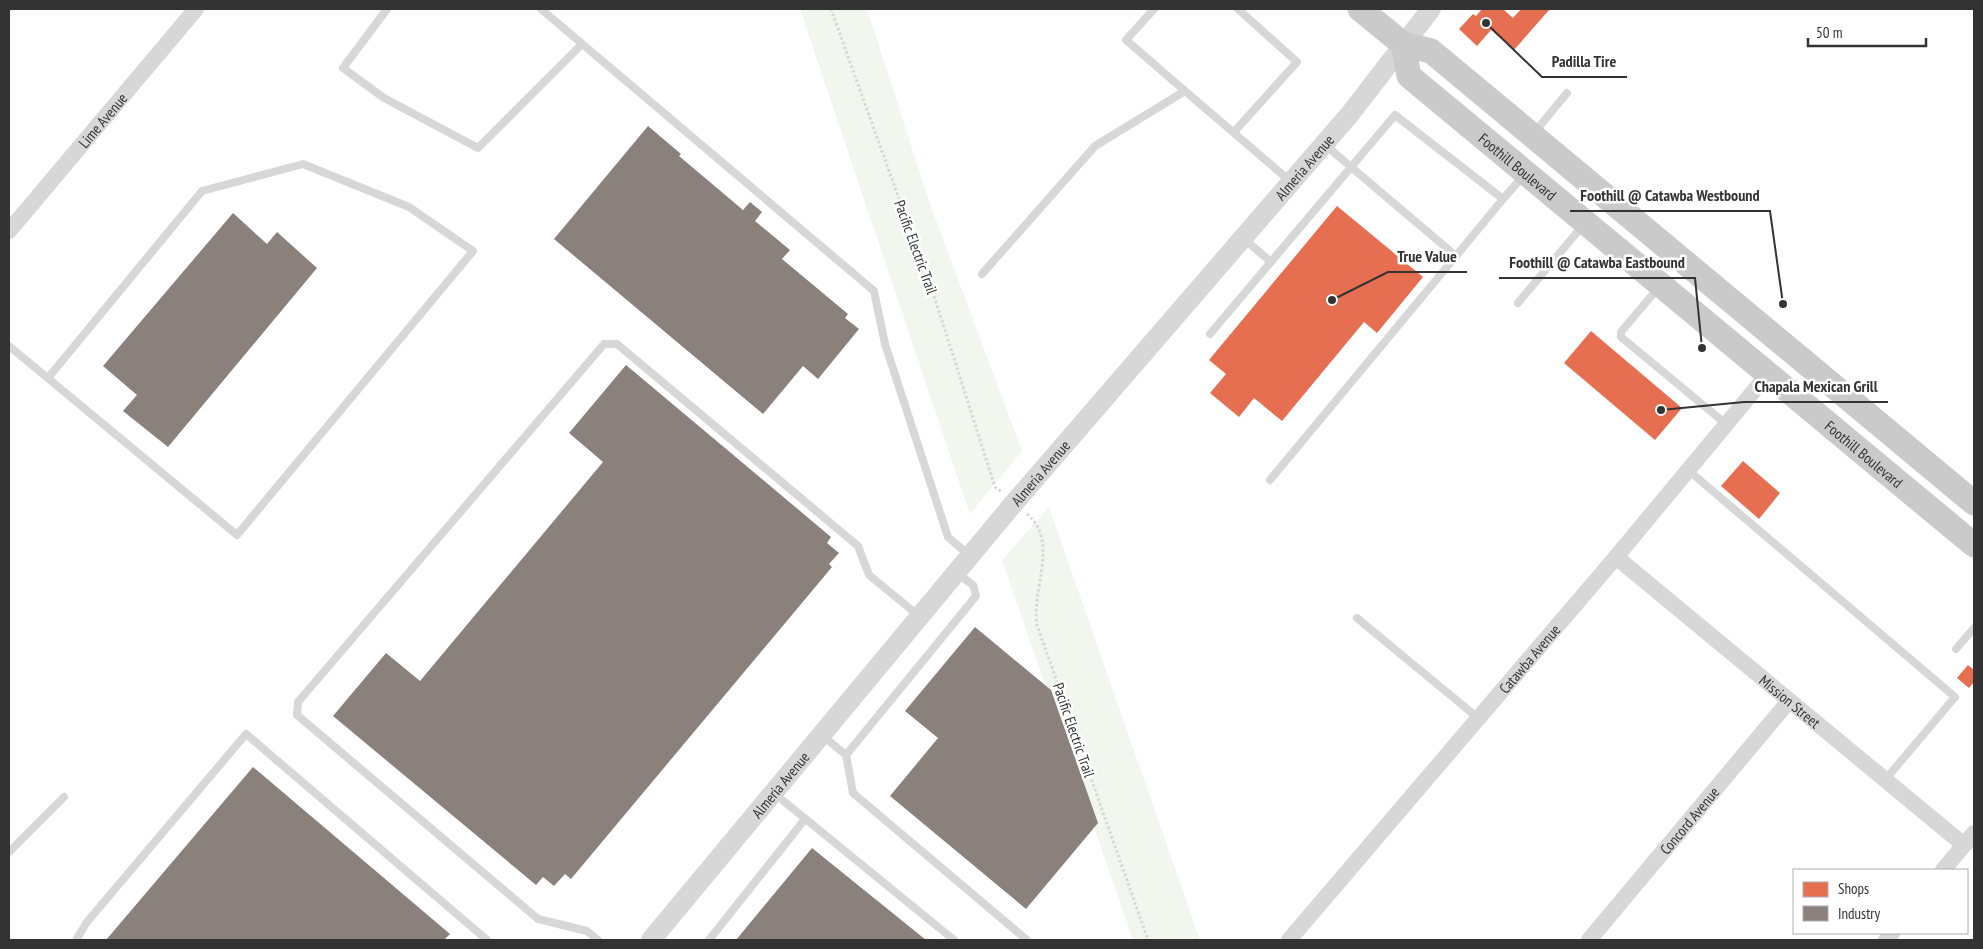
<svg xmlns="http://www.w3.org/2000/svg" width="1983" height="949" font-family="'PT Sans Narrow',sans-serif">
  <rect width="100%" height="100%" fill="#fff"/>
  <g fill="#f1f6ee">
    <path d="M800,9H867L930,204L1022,451L970,514Z"/>
    <path d="M1049,507L1200,940H1133L1002,560Z"/>
  </g>
  <g fill="#e76f51">
    <path d="M1482,9H1503L1513,18L1521,9H1550L1514,50L1491,30L1477,46L1459,29L1473,14L1476,16Z"/>
    <path d="M1337,206L1423,277L1377,333L1364,322L1282,421L1254,398L1239,417L1210,393L1226,374L1209,360Z"/>
    <path d="M1591,331L1682,408L1655,440L1564,363Z"/>
    <path d="M1743,461L1780,493L1759,519L1721,486Z"/>
    <path d="M1968,665L1974,670V682L1969,688L1957,678Z"/>
  </g>
  <g fill="#8a817c">
    <path d="M648,126L681,154L679,156L743,210L750,202L762,212L755,221L790,250L782,259L848,314L845,318L859,329L818,379L803,366L763,414L554,239Z"/>
    <path d="M233,213L267,244L277,232L317,268L168,447L123,411L137,395L103,366Z"/>
    <path d="M626,365L831,537L827,543L839,553L829,564L832,567L571,879L565,874L554,886L543,877L536,885L333,716L386,653L420,681L603,462L569,433Z"/>
    <path d="M975,627L1051,690L1098,823L1026,909L890,796L938,738L905,711Z"/>
    <path d="M253,767L450,934L444,940H106Z"/>
    <path d="M812,848L926,940H736Z"/>
  </g>
  <g fill="none" stroke-linecap="round" stroke-linejoin="round">
    <g stroke="#d7d7d7" stroke-width="3" stroke-dasharray="2.5 2.5" stroke-linecap="butt">
      <path d="M831,9L936,302L995,487L1002,492"/>
      <path d="M1027,514C1060,542 1031,589 1037,625L1148,940"/>
    </g>
    <g stroke="#d7d7d7" stroke-width="8">
      <path d="M387,9L343,68L384,98L478,148L582,44"/>
      <path d="M541,9L874,291L885,344L948,537L970,556"/>
      <path d="M1154,9L1126,40L1185,91"/>
      <path d="M1234,132L1297,62L1238,9"/>
      <path d="M1534,133L1567,93"/>
      <path d="M1324,144L1456,256L1503,199"/>
      <path d="M1244,239L1270,261"/>
      <path d="M982,274L1095,146L1185,91L1290,181"/>
      <path d="M1658,288L1621,332V337L1726,424"/>
      <path d="M1518,303L1584,224"/>
      <path d="M1210,334L1395,115L1503,199L1524,175"/>
      <path d="M9,346L237,535L473,251L409,207L303,164L202,191L48,378"/>
      <path d="M1688,470L1955,697L1885,780"/>
      <path d="M1270,480L1456,256"/>
      <path d="M1357,618L1478,718"/>
      <path d="M1956,649L1974,628"/>
      <path d="M823,736L846,755L853,793L1027,940"/>
      <path d="M846,755L976,596L973,585L957,573"/>
      <path d="M775,794L954,940"/>
      <path d="M9,852L64,797"/>
      <path d="M76,940L87,922L246,734L487,940"/>
      <path d="M598,940L587,931L538,919L297,715L298,702L604,344H617L858,546L869,575L919,616"/>
      <path d="M709,940L805,819"/>
    </g>
    <g stroke="#d7d7d7" stroke-width="16">
      <path id="s1" d="M9,231L196,9"/>
      <path id="s2" d="M1616,557L1964,845"/>
      <path d="M1943,870L1974,833"/>
      <path id="s3" d="M1289,940L1616,557L1768,374"/>
      <path id="s4" d="M1589,940L1789,701"/>
      <path d="M1886,940L1892,933"/>
    </g>
    <path stroke="#d7d7d7" stroke-width="20" id="s5" d="M651,940L1014,503L1350,114L1431,9"/>
    <g stroke="#cacaca" stroke-width="25">
      <path d="M1360,9L1403,44L1431,51L1974,503"/>
      <path id="s6" d="M1403,44L1409,76L1974,545"/>
    </g>
  </g>
  <g text-anchor="middle" dominant-baseline="central" stroke-width="5" stroke-linejoin="round" paint-order="stroke">
    <g font-size="15" fill="#333" stroke="#fff">
      <text stroke="none"><textPath href="#s1" startOffset="145">Lime Avenue</textPath></text>
      <text stroke="none"><textPath href="#s6" startOffset="174">Foothill Boulevard</textPath></text>
      <text stroke="none"><textPath href="#s5" startOffset="1012">Almeria Avenue</textPath></text>
      <text transform="translate(916 247) rotate(70)">Pacific Electric Trail</text>
      <text stroke="none"><textPath href="#s6" startOffset="624">Foothill Boulevard</textPath></text>
      <text stroke="none"><textPath href="#s5" startOffset="608">Almeria Avenue</textPath></text>
      <text stroke="none"><textPath href="#s3" startOffset="370">Catawba Avenue</textPath></text>
      <text stroke="none"><textPath href="#s2" startOffset="226">Mission Street</textPath></text>
      <text transform="translate(1074 730) rotate(71)">Pacific Electric Trail</text>
      <text stroke="none"><textPath href="#s5" startOffset="202">Almeria Avenue</textPath></text>
      <text stroke="none"><textPath href="#s4" startOffset="156">Concord Avenue</textPath></text>
    </g>
  </g>
  <path fill="none" stroke="#333" stroke-width="2" d="M1486 23L1542 77H1627M1783 304L1770 211H1570M1332 300L1388 272H1467M1702 348L1695 278H1499M1661 410L1744 402H1888"/>
  <g fill="#333" stroke="#fff" stroke-width="2">
    <circle cx="1486" cy="23" r="5"/>
    <circle cx="1783" cy="304" r="5"/>
    <circle cx="1332" cy="300" r="5"/>
    <circle cx="1702" cy="348" r="5"/>
    <circle cx="1661" cy="410" r="5"/>
  </g>
  <g font-size="16" text-anchor="middle" font-weight="bold" fill="#333" stroke="#fff" stroke-width="5" stroke-linejoin="round" paint-order="stroke">
    <text x="1584" y="67">Padilla Tire</text>
    <text x="1670" y="201">Foothill @ Catawba Westbound</text>
    <text x="1427" y="262">True Value</text>
    <text x="1597" y="268">Foothill @ Catawba Eastbound</text>
    <text x="1816" y="392">Chapala Mexican Grill</text>
  </g>
  <rect width="1983" height="949" fill="none" stroke="#333333" stroke-width="20"/>
  <rect x="1793" y="869" width="175" height="65" fill="#ffffff" stroke="#adadad"/>
  <rect x="1803" y="882" width="25" height="15" fill="#e76f51" stroke="#adadad"/>
  <text x="1838" y="894" font-size="15" fill="#333333">Shops</text>
  <rect x="1803" y="906" width="25" height="15" fill="#8a817c" stroke="#adadad"/>
  <text x="1838" y="919" font-size="15" fill="#333333">Industry</text>
  <path d="M1808 38v8h118v-8" fill="none" stroke="#333333" stroke-width="2.5"/>
  <text x="1816" y="38" font-size="15" fill="#333333" stroke="#ffffff" stroke-width="4" paint-order="stroke">50 m</text>
</svg>
